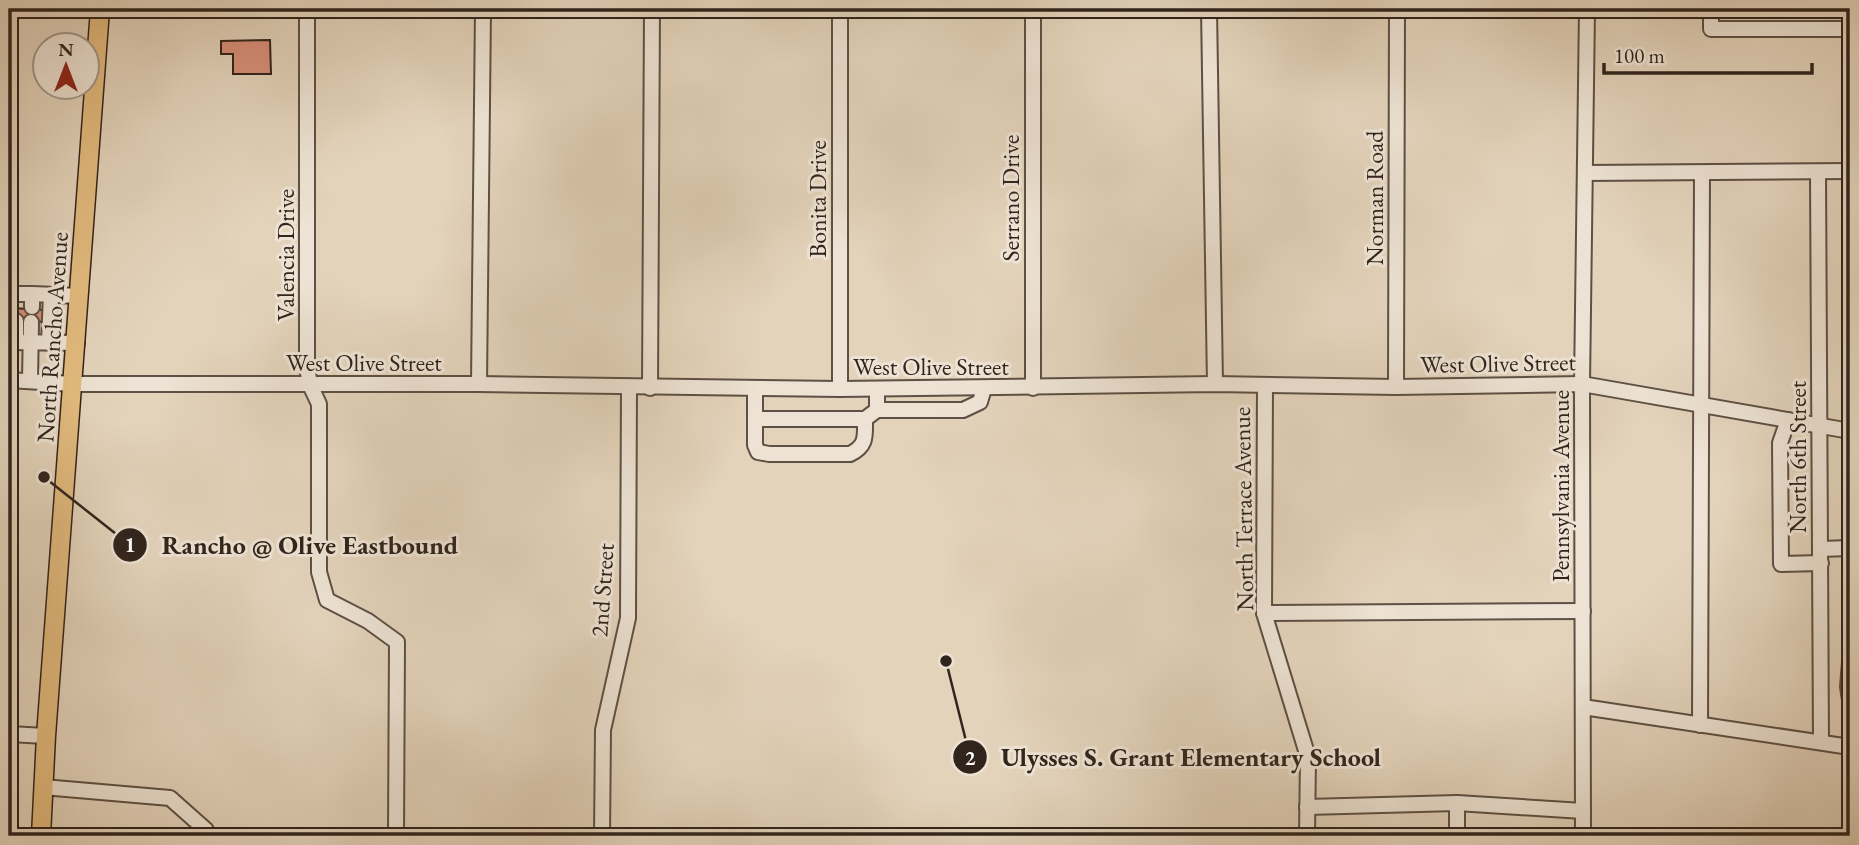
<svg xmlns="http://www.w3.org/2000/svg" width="1859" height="845" font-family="'EB Garamond',serif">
  <rect width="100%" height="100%" fill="#e3d3bb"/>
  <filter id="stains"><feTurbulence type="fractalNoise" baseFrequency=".00286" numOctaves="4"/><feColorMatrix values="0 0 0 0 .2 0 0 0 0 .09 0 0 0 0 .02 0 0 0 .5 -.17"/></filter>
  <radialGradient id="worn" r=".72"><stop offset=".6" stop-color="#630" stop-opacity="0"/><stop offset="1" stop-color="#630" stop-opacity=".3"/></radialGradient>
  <g fill="#d78f79" stroke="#31241c" stroke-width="2">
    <path d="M270,40L271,74H233V54H221V41Z"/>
    <path d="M11,308L46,310L45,322L10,320Z"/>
    <rect x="1844" y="337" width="6" height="32"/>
  </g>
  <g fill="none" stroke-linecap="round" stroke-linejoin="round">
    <g stroke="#5e5044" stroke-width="18">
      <g id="minor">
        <path d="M307,9V367L310,385L319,404V572L327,600L368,621L397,642L396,836"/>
        <path d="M1209,9L1215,384"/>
        <path d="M1711,9V29H1850"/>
        <path d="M1818,172L1821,742"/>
        <path d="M1585,173L1850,171"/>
        <path d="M9,294H32"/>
        <path d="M32,307V294L80,296"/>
        <path d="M16,321V341"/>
        <path d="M9,342L77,343"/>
        <path d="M49,342L51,295"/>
        <path d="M9,380L73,384H479L840,389L1215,384L1396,387L1582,384L1850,431"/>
        <path d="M30,381L31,322"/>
        <path d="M479,384L483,9"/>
        <path d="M1265,385L1264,613L1308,757L1307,836"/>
        <path d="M1396,387L1397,9"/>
        <path d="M650,388L652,9"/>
        <path d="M755,388V445L758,452L769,454H850C867,446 865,436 865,419L877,410V389"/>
        <path d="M1033,388V9"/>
        <path d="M840,389V9"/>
        <path d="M877,410H963L980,402L984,388"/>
        <path d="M755,419H865"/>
        <path d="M1788,420L1780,443L1781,564L1821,563"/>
        <path d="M1821,549L1850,548"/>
        <path d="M1264,613L1583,611"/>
        <path d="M1850,662L1848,687L1850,700"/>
        <path d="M1583,707L1850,747"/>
        <path d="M1700,725L1702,173"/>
        <path d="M9,734L46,736"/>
        <path d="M43,787L170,798L206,830V836"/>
        <path d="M1307,807L1457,803L1583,811"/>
        <path d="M602,836L603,730L628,618L629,387"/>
        <path d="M1457,836V803"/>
        <path d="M1583,836L1582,384L1587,9"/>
      </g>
    </g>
    <g stroke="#31241c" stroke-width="21">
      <path id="major" d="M41,836L46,736L100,9"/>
    </g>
    <use href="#minor" stroke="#ede2d3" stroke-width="14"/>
    <use href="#major" stroke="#e2ba7e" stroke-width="18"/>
  </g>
  <g text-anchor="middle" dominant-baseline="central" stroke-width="6" stroke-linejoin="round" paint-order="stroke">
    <g font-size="24" fill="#31241c" stroke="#ede2d3">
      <text transform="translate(1010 198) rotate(-90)">Serrano Drive</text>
      <text transform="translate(1374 198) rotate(-90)">Norman Road</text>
      <text transform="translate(817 199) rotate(-90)">Bonita Drive</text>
      <text transform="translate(285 255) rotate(-90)">Valencia Drive</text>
      <text transform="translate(52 337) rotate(-86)">North Rancho Avenue</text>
      <text x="364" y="362">West Olive Street</text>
      <text transform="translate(1498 363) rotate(-1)">West Olive Street</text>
      <text x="931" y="366">West Olive Street</text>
      <text transform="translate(1797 457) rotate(-90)">North 6th Street</text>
      <text transform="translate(1560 486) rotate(-90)">Pennsylvania Avenue</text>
      <text transform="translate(1243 509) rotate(-91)">North Terrace Avenue</text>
      <text transform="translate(602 590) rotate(-86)">2nd Street</text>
    </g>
  </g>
  <path fill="none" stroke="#31241c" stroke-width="2.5" d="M44 477L130 545M946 661L970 757"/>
  <g fill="#31241c" stroke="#ede2d3" stroke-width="2.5">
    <circle cx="44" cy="477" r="7"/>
    <circle cx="946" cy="661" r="7"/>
    <circle cx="130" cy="545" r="18"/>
    <circle cx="970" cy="757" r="18"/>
  </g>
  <g font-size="21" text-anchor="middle" font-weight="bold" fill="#fff">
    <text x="130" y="552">1</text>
    <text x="970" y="765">2</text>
  </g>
  <g font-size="26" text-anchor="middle" font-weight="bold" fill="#31241c" stroke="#ede2d3" stroke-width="6" stroke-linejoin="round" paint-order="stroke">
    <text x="310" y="554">Rancho @ Olive Eastbound</text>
    <text x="1191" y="766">Ulysses S. Grant Elementary School</text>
  </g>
  <rect width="1859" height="845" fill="none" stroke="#e3d3bb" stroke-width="35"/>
  <rect x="10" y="10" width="1838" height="824" fill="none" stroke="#31241c" stroke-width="3.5"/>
  <rect x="18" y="18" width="1824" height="810" fill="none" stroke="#31241c" stroke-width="2"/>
  <g transform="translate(66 66)"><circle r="33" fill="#ede2d3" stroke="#a2968a" stroke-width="2"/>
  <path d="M0-5L12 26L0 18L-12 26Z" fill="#8f2418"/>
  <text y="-10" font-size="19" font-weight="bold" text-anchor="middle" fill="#31241c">N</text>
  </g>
  <path d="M1604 63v10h208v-10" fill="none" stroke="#31241c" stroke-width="3.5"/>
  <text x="1614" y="63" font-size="21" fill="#31241c" stroke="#ede2d3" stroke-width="5" paint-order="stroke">100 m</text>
  <rect width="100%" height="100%" filter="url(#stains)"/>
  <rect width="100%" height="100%" fill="url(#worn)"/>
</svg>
